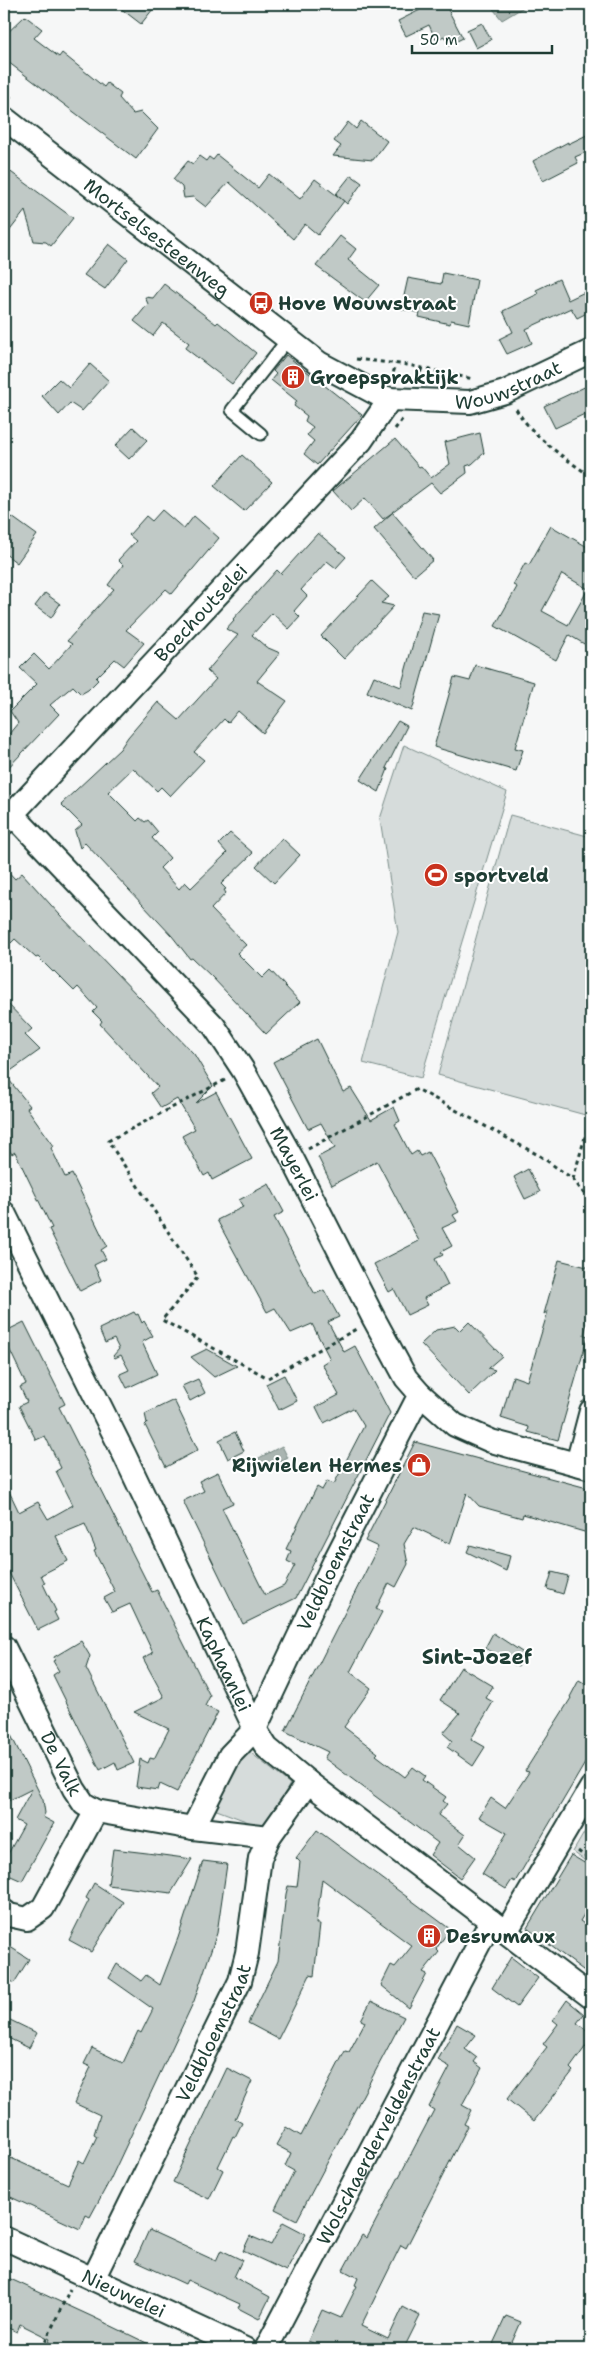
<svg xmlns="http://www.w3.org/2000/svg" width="595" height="2353" font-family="'Shantell Sans',sans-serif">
  <rect width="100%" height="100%" fill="#f6f7f7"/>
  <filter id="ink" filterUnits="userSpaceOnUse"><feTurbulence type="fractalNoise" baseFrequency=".02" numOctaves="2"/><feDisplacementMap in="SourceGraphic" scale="10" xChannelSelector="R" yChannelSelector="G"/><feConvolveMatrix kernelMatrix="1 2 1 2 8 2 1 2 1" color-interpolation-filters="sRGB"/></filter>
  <g filter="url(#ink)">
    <g fill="#d6dcdb" stroke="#7a8c88">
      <path d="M404,745L507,792L421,1078L363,1063L398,932L380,819Z"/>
      <path d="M510,815L591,837V1107L589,1116L438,1075Z"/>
      <path d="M251,1753L290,1784L268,1823L254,1824L214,1809L238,1760Z"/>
      <path d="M591,1821V1865L573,1852Z"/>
    </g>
    <g fill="#aab5b1" stroke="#72857f">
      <path d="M493,4H529L502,20L490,5Z"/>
      <path d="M282,1446L288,1458L263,1471L257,1459Z"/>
    </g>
    <g fill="#c0c9c6" stroke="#1f3d34" fill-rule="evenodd">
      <path d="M115,4H157L141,24Z"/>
      <path d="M417,4H445L463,38L449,45L444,36L436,40L429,25L406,36L398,21L420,10Z"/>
      <path d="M25,16L42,29L34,38L59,57L62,53L104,87L107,83L121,94L119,98L133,114L141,112L158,129L136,159L4,59V36Z"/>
      <path d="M482,23L491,40L476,48L467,30Z"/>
      <path d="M361,121L387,141L373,160L333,156L341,146L334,141L348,122L356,129Z"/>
      <path d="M591,133V150L575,157L578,163L543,181L533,161L568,142V144Z"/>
      <path d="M217,155L258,188L269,174L300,199L315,179L344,201L318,235L305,224L293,239L229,182L206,207L193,197L184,198L182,187L173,179L188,161L193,164L199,156L206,161L209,157L213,160Z"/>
      <path d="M4,167L73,218L51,246L46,242L34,241L25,211L4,238Z"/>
      <path d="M351,175L362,183L347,204L336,194Z"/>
      <path d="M340,236L356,249L348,260L379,285L365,302L316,266Z"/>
      <path d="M109,244L128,259L105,289L84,275Z"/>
      <path d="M443,273L477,280L469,324L451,320L450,324L419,317L420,313L401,309L408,278L441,284Z"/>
      <path d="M559,279L568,300L591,289V311L577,318L571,308L526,329L532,343L507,354L499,339L513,332L503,311L538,294L536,290Z"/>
      <path d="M164,284L216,324L218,322L256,353L232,384L185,348L189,343L163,323L153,336L134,321L148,304L145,297L153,298Z"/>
      <path d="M286,355L362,415L317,465L304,454L314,441L307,435L313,427L305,421L307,416L294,406L297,401L271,380L276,374L273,371Z"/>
      <path d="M90,364L109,381L82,411L70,403L59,415L42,396L59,379L69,388Z"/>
      <path d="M591,384V411L555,428L544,406Z"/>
      <path d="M133,427L147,440L129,459L115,446Z"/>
      <path d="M480,433L484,453L472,464L466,466L467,473L440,493L431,483L392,512L433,560L414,576L374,529L392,513L383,519L365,498L351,511L333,491L395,439L419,467L421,466L431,478L450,464L445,442Z"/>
      <path d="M242,455L272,482L244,511L214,486Z"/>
      <path d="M162,510L184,529L194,516L219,538L172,594L166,589L126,630L144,643L124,666L115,659L96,678L98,680L88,690L81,694L73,686L50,705L59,714L4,772V740L18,723L10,711L37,684L20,668L34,654L49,669L72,644L67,641L114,589L108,585L123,565L118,560L136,541L129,535L146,516L152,521Z"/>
      <path d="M12,517L37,535L17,563L4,553V525Z"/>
      <path d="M551,526L591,549V648L569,635L556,660L495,626L517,587L513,585L525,563L529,565ZM562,574L588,589L568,625L542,611Z"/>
      <path d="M318,533L346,557L336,568L327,561L301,590L307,596L294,611L300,617L289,629L272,613L252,635L266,647L280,653L257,681L287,701L263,733L238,711L228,723L224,719L194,752L204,760L170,796L161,787L157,791L133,768L108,792L137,821L140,818L145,822L148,820L158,832L152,838L170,858L160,868L179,889L185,882L191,888L227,853L219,844L230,833L253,853L221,884L226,889L224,890L226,893L211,909L246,945L237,953L262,978L270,970L300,1002L266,1034L212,977L192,958L190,959L172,936L85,843L80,848L75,831L82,825L61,804L120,749L128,737L158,702L179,720L216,679L207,671L238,635L226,629L234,620L233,619L277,570L281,574Z"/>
      <path d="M372,581L389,597L381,603L394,606L344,659L321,636Z"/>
      <path d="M45,593L60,604L51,618L35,606Z"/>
      <path d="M422,611L439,614L412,711L367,692L374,676L401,687Z"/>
      <path d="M475,665L534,682L515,748L523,750L516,771L434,747L454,677L470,681Z"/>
      <path d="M398,721L407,726L386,768L388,769L379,792L360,780Z"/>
      <path d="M282,838L300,855L274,883L256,866Z"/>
      <path d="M4,867L15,879L22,873L60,915L194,1054L213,1086L196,1103L216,1092L252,1159L212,1180L209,1173L204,1176L182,1136L195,1129L177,1099L161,1108L151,1093L158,1087L100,1024L102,1021L93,1012L97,1008L78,987L74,991L54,971L53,972L38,957L36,958L15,939L11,943L4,936Z"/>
      <path d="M4,1000L32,1029L25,1035L40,1050L5,1075L30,1106L27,1108L54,1146L51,1148L65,1177L72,1174L107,1246L101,1250L106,1259L94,1265L101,1280L80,1291L49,1229L52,1228L15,1152L12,1154L4,1143Z"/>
      <path d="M317,1039L343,1092L351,1088L371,1120L394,1107L400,1121L395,1124L411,1155L417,1151L420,1156L428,1152L459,1212L453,1215L457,1221L442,1228L452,1246L441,1252L443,1255L435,1259L448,1285L424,1298L428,1305L407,1315L394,1289L389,1292L374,1264L419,1241L377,1161L332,1185L318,1157L335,1148L321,1123L308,1129L273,1062Z"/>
      <path d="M528,1169L540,1192L525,1199L514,1177Z"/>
      <path d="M269,1184L284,1212L274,1217L308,1282L315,1294L324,1290L339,1317L328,1322L344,1352L355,1346L390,1413L296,1598L243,1624L183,1501L204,1491L199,1481L218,1472L233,1503L222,1508L265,1595L284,1586L295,1565L287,1561L291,1551L286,1549L301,1518L317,1487L322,1490L327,1481L334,1484L364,1426L353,1408L324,1423L316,1407L339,1395L322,1364L330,1359L312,1324L291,1333L275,1308L267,1312L217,1220L243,1207L239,1200Z"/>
      <path d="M559,1260L591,1268V1307L584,1335L588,1336L558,1440L528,1432L529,1427L501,1418L513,1376L527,1381L548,1311L544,1314Z"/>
      <path d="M134,1312L136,1315L138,1314L142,1323L144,1321L153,1336L142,1342L157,1374L127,1388L120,1374L129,1370L121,1355L115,1358L113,1356L119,1349L114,1339L105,1343L99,1329Z"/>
      <path d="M24,1322L65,1404L59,1407L152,1592L157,1590L210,1696L205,1706L218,1712L177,1792L160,1784L158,1790L136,1787L140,1759L148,1763L150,1758L154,1759L169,1729L134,1712L164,1697L143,1658L153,1653L130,1604L112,1612L104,1598L115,1592L94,1551L96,1550L85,1524L56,1536L68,1561L41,1575L45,1583L43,1584L56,1611L54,1612L58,1620L38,1630L4,1563V1481L19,1512L38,1502L48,1519L73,1505L56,1471L61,1468L45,1436L36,1440L19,1406L27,1402L20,1387L26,1384L4,1338V1332Z"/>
      <path d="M469,1322L502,1356L488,1368L495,1370L469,1395L421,1344L436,1330L455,1326L460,1331Z"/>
      <path d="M207,1349L237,1366L214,1377L191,1357Z"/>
      <path d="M284,1375L297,1401L279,1410L266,1384Z"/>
      <path d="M198,1379L205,1393L190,1401L182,1386Z"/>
      <path d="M174,1400L198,1450L166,1467L145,1425L147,1423L145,1414Z"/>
      <path d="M235,1432L244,1451L228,1459L219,1440Z"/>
      <path d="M415,1442L591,1489V1534L523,1514L522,1518L479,1506L467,1493L450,1544L414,1527L404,1544L408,1564L396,1587L389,1583L376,1609L382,1612L350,1672L371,1688L344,1727L378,1753L376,1755L405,1777L413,1767L425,1776L422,1780L446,1797L443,1801L447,1804L438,1815L465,1835L459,1844L475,1857L460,1878L430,1855L438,1843L324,1758L328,1752L285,1731L378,1547L365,1541Z"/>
      <path d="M470,1545L510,1556L506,1571L467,1552Z"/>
      <path d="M552,1572L568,1576L563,1594L547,1589Z"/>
      <path d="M493,1633L525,1654L518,1667L485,1648Z"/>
      <path d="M81,1641L90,1656L86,1668L134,1763L118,1770L115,1762L100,1770L53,1675L59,1671L53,1661L55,1660L54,1657Z"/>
      <path d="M461,1667L493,1686L486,1698L493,1702L471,1739L485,1747L473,1766L447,1747L452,1741L443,1733L460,1713L440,1700Z"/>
      <path d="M579,1680L591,1687V1753L515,1882L512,1880L506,1889L482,1874L507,1833L479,1817L491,1798L505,1808L529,1772L525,1771L571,1698L570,1697Z"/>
      <path d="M4,1721L43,1800L45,1813L43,1817L54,1823L22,1881L4,1873V1861L24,1825L15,1820L32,1789L4,1803Z"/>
      <path d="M317,1830L450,1929L436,1949L439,1952L423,1972L427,1974L409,2008L381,1985L391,1965L395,1967L412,1946L322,1879L316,1924H320L314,1976L310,1975L278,2039L248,2023L278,1961L286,1894L288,1886L297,1887L300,1862L296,1858Z"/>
      <path d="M113,1849L147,1853L192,1859L171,1893L108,1885Z"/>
      <path d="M571,1855L591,1867V1872L585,1883L591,1888V1903L580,1921L587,1926L591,1933V1976L527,1928Z"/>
      <path d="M203,1861L227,1864L217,1933L194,2001L110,2180L90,2217L86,2215L80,2229L4,2194V2172L11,2158L68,2184L79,2160L84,2163L97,2136L94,2134L100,2115L74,2103L91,2067L84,2064L92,2048L123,2063L138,2031L141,2033L153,2009L109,1978L117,1964L141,1981L146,1975L160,1985L178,1938Z"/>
      <path d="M94,1883L123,1902L91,1952L69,1940L89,1900L86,1898Z"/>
      <path d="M4,1943L29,1959L14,1983L4,1976Z"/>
      <path d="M511,1957L538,1978L517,2007L492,1988Z"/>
      <path d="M567,2000L584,2014L577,2023L591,2033V2039L570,2068L573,2071L534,2121L507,2099L547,2047L543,2044L558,2024L553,2020Z"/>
      <path d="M371,2001L404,2017L297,2220L275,2209L294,2171L285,2166L291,2153L276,2145L286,2127L301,2136L345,2051L349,2052L365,2022L361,2020Z"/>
      <path d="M8,2019L37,2033L29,2048L4,2036V2028Z"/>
      <path d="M457,2024L476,2035L465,2049L477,2058L474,2062L482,2068L462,2105L471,2110L464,2124L468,2126L406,2248L401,2245L361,2326L388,2339L403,2307L420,2316L405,2346L412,2349H327L308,2341L322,2310L341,2318L357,2286L355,2285L358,2278L343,2270L362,2235L367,2238L434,2110L429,2107L450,2067L438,2060Z"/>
      <path d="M227,2068L252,2081L235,2119L242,2123L235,2137L233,2136L218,2167L223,2170L209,2199L173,2182Z"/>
      <path d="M283,2222L306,2234L286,2271L243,2251L250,2236L271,2245Z"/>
      <path d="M149,2230L216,2261L221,2250L242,2260L234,2277L270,2297L259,2319L238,2308L240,2304L187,2280L185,2284L135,2261Z"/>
      <path d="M4,2276L93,2317L159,2349H45L50,2339L20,2324L17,2332L4,2326Z"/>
      <path d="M506,2316L521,2322L509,2349L493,2344Z"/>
    </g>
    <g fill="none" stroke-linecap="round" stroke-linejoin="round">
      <g stroke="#1f3d34" stroke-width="15">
        <path id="lane" d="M261,434L232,410L288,339"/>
      </g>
      <g stroke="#1f3d34" stroke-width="26">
        <g id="street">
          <path id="s1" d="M4,118L319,363L381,396L390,399L470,402L505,392L591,351"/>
          <path id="s2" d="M13,815L214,1026L243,1070L292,1158L374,1319L406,1378L420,1394L455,1425L491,1441L591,1468"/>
          <path id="s3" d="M4,823L361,441L390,399"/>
          <path id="s4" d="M4,1213L124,1454L255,1729L267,1748L308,1782L591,1997"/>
          <path d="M577,1464L591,1411"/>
          <path id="s5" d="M4,1647L74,1789L84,1804L96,1811L193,1828L230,1755L255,1729L334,1562L420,1394"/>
          <path d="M193,1828L269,1837"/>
          <path d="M4,1911L9,1915L27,1919L43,1908L96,1811"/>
          <path d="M506,1932L591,1788"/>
          <path id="s6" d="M4,2238L245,2349"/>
          <path id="s7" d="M93,2279L240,1981L247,1953L260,1858L269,1837L308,1782"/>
          <path id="s8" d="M266,2349L491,1921"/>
        </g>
      </g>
      <g stroke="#1f3d34" stroke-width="3" stroke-dasharray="4 4" stroke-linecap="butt">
        <path d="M4,92L11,98"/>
        <path d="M356,359L408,365L473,379"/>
        <path d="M391,380L396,364"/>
        <path d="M417,380L422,368"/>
        <path d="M516,409C531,435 566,460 591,476"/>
        <path d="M395,429L403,418"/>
        <path d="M225,1080L108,1141L198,1277L162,1320L268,1378L358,1328"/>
        <path d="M308,1149L417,1089L540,1156L573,1179L591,1203"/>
        <path d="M573,1179L591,1116"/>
        <path d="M578,1851L591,1861"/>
        <path d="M42,2349L70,2289"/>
      </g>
      <use href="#lane" stroke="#fff" stroke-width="11"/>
      <use href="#street" stroke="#fff" stroke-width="22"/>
    </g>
  </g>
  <defs>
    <g id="bus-disc" transform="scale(1.25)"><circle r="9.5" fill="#c8321e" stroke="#fff"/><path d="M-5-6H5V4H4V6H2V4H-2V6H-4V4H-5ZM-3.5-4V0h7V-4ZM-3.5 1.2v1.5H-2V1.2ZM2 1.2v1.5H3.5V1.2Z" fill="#fff"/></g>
    <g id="building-disc" transform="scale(1.25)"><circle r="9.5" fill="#c8321e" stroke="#fff"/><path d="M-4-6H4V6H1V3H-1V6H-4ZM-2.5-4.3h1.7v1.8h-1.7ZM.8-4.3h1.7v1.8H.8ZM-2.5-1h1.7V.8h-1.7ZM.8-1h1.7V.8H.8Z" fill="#fff"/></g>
    <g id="stadium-disc" transform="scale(1.25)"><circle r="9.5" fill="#c8321e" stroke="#fff"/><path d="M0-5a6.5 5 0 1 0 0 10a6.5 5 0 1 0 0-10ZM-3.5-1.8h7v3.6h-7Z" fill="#fff"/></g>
    <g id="shop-disc" transform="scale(1.25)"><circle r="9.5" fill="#c8321e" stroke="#fff"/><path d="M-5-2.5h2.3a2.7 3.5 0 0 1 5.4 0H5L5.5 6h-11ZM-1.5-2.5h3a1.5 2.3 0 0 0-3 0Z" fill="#fff"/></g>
  </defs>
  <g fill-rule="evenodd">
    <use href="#bus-disc" x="261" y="303"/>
    <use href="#building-disc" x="293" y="377"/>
    <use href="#stadium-disc" x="436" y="875"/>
    <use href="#shop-disc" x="419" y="1465"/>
    <use href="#building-disc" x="429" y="1936"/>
  </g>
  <g text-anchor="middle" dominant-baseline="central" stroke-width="4" stroke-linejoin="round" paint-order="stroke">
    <g font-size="19" fill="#1f3d34" stroke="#fff">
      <text stroke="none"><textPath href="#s1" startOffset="194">Mortselsesteenweg</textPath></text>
      <text stroke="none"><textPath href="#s1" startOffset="600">Wouwstraat</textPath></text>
      <text stroke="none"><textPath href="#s3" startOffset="288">Boechoutselei</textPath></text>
      <text stroke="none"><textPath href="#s2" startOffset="451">Mayerlei</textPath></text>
      <text stroke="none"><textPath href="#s5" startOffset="592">Veldbloemstraat</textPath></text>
      <text stroke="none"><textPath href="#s4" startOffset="502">Kaphaanlei</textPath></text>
      <text stroke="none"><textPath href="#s5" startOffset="130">De Valk</textPath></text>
      <text stroke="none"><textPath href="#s7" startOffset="274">Veldbloemstraat</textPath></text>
      <text stroke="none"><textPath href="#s8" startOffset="241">Wolschaerderveldenstraat</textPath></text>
      <text stroke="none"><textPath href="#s6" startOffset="132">Nieuwelei</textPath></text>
    </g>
    <g font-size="19" font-weight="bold" fill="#1f3d34" stroke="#fff" text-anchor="start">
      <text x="278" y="303">Hove Wouwstraat</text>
      <text x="310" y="377">Groepspraktijk</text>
      <text x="454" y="875">sportveld</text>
      <text x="402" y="1465" text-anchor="end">Rijwielen Hermes</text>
      <text x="446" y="1936">Desrumaux</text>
    </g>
    <g font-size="21" font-weight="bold" fill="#1f3d34" stroke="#fff">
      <text x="477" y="1657">Sint-Jozef</text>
    </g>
  </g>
  <rect width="595" height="2353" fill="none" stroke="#fff" stroke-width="20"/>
  <rect x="10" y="10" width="575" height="2333" fill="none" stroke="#1f3d34" stroke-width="2" filter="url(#ink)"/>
  <path d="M412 45v8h140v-8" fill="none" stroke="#1f3d34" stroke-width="2.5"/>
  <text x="420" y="45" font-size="15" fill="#1f3d34" stroke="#ffffff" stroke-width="4" paint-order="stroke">50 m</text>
</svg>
